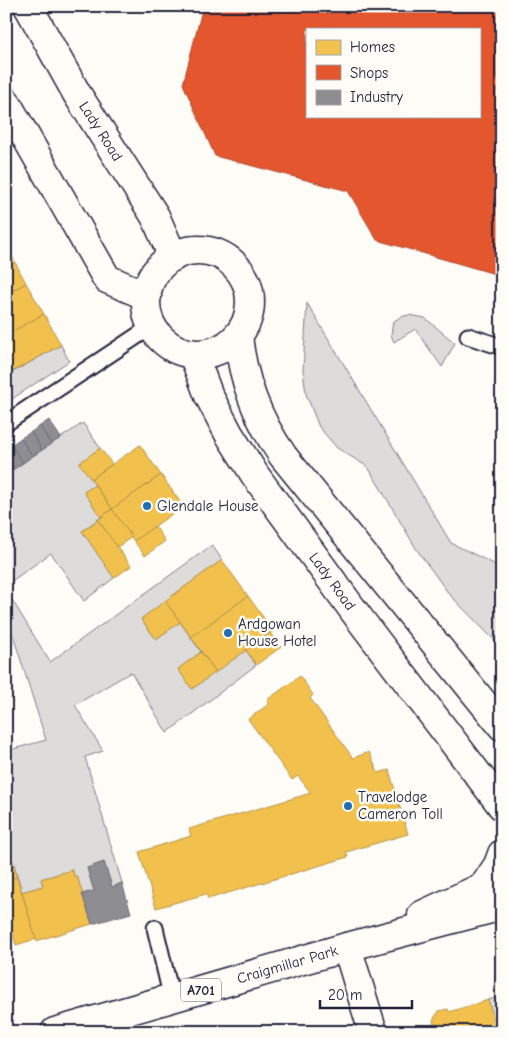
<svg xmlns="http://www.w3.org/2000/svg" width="508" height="1038" font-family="'Comic Neue',sans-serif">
  <rect width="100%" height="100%" fill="#fdfcf7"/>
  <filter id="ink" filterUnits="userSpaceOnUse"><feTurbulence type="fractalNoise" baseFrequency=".02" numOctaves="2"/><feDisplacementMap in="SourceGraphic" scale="10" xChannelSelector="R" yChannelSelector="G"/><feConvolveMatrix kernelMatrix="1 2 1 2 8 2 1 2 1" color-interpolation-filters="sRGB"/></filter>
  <g filter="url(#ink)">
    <g fill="#dddcdb" stroke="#807f8b">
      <path d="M307,303L451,543L502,568V648L449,594L417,550L368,467L337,448L319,427L306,394L303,370Z"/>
      <path d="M409,315L425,318L455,343L442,367L415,329L394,342L391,335L393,322L400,317Z"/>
      <path d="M61,345L69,361L6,403V366L11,373Z"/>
      <path d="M83,423L100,448L80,463L95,485L84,492L101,517L82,531L114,578L84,601L51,553L6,585V474Z"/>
      <path d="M212,545L222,560L141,619L156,639L180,622L201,652L178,669L192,689L246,650L256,665L167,733L131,672L75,705L103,751L85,757L122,883L112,887L104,862L87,868L94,891L82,894L77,876L75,877L72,870L41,879L43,886L22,892L11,854L6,855V751L46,740L6,613V590L50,662Z"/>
      <path d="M502,996V1032H498L488,1000Z"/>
    </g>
    <g fill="#f2c14e" stroke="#b49148">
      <path d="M9,251L26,283L6,294V252Z"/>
      <path d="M26,283L44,314L6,335V294Z"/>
      <path d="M44,314L61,345L10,373L6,366V335Z"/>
      <path d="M140,445L161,475L112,509L91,479Z"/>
      <path d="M100,448L112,464L91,479L79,463Z"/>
      <path d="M161,475L183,506L134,541L112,509Z"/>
      <path d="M95,485L112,509L101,517L84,492Z"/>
      <path d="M112,509L132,537L117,547L98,520Z"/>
      <path d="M98,520L131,566L114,578L82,531Z"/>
      <path d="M155,526L165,541L145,556L134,541Z"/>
      <path d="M222,560L248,596L191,637L165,601Z"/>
      <path d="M248,596L273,631L216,672L191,637Z"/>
      <path d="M165,601L180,622L156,639L141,619Z"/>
      <path d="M270,633L281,647L256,665L246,650Z"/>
      <path d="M201,652L216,672L192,689L178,669Z"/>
      <path d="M300,676L313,695L310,698L353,758L369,752L378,773L389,770L408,834L346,852L348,857L208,899L206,894L156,908L139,852L191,836L189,829L311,793L298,776L292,780L248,719L269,704L267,700Z"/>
      <path d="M11,854L17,877L6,880V855Z"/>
      <path d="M72,870L75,877L77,876L92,924L36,941L22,892L43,886L41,879Z"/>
      <path d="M17,877L36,939L16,945L6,911V880Z"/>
      <path d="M488,1000L498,1032H436L433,1020L439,1011L448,1009L449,1012Z"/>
    </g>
    <path fill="#e4572e" stroke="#aa4732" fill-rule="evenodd" d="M203,6H502V276L377,240L348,191L215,156L183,84ZM307,29H479V116H307Z"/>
    <g fill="#8d8d92" stroke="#6d6d78">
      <path d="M49,420L61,438L51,444L40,426Z"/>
      <path d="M40,426L51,444L42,450L31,432Z"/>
      <path d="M31,432L42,450L32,456L21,438Z"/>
      <path d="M21,438L32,456L23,463L11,445Z"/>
      <path d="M11,445L23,463L14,469L6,458V448Z"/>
      <path d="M6,458L14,469L6,474Z"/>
      <path d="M104,862L112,887L122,883L131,913L92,924L82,894L94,891L87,868Z"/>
    </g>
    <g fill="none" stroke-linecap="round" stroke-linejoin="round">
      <g stroke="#22223b" stroke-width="19">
        <g id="service">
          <path d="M468,336L502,347"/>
          <path d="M6,423L152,326"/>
          <path d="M155,928L172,999"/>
        </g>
      </g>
      <g stroke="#22223b" stroke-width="31">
        <g id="minor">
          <path d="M6,102L107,279L147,296"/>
          <path d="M347,947L373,1032"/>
        </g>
      </g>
      <g stroke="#22223b" stroke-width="31">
        <g id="tertiary">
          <path id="s1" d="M28,6L77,94L155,216L173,257"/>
          <circle cx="198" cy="302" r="52"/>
          <path d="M238,336C243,381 257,418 283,456L502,726"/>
          <path id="s2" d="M193,354L209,396L229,434L255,475L359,618L502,806"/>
          <path d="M484,886L498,865L502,854"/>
        </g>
      </g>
      <g stroke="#22223b" stroke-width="31">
        <g id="primary">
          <path d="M422,915L502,878"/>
          <path id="s3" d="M55,1032L347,947L502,906"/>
        </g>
      </g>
      <use href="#service" stroke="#fdfcf7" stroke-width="15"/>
      <use href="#minor" stroke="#fdfcf7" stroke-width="28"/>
      <use href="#tertiary" stroke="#fdfcf7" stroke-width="28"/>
      <use href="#primary" stroke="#fdfcf7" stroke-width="28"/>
    </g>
  </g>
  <g fill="#1f6fb2" stroke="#fdfcf7" stroke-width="2">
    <circle cx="147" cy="506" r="5"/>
    <circle cx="228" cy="633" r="5"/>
    <circle cx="348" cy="806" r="5"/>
  </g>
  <g text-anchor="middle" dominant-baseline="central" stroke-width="5" stroke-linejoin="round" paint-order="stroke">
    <rect fill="#fdfcf7" stroke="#646373" stroke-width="1" x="181" y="978.5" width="40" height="23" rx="4"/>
    <g font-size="14" font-weight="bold" fill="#22223b">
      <text x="201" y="990">A701</text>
    </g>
    <g font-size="15" fill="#22223b" stroke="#fdfcf7">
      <text stroke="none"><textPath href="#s1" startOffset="145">Lady Road</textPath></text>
      <text stroke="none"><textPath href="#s2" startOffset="268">Lady Road</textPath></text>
      <text stroke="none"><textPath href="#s3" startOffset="242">Craigmillar Park</textPath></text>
    </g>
    <g font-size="15" fill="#22223b" stroke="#fdfcf7" text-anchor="start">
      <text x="157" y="506">Glendale House</text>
      <text x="238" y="624">Ardgowan<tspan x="238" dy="17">House Hotel</tspan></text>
      <text x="358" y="797">Travelodge<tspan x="358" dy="17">Cameron Toll</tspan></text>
    </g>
  </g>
  <rect width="508" height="1038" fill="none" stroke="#fdfcf7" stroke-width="25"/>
  <rect x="12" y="12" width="483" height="1013" fill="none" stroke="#22223b" stroke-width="2" filter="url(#ink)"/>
  <rect x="306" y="28" width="175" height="90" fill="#fdfcf7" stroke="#a5a5ac"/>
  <rect x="316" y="40" width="25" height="15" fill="#f2c14e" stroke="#a5a5ac"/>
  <text x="350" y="52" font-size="15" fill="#22223b">Homes</text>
  <rect x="316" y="65" width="25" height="15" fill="#e4572e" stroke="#a5a5ac"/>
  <text x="350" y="78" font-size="15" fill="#22223b">Shops</text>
  <rect x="316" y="90" width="25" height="15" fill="#8d8d92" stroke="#a5a5ac"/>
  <text x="350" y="102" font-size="15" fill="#22223b">Industry</text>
  <path d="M320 1000v8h92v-8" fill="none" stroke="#22223b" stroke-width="2.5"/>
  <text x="328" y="1000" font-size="15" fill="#22223b" stroke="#fdfcf7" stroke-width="4" paint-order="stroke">20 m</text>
</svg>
